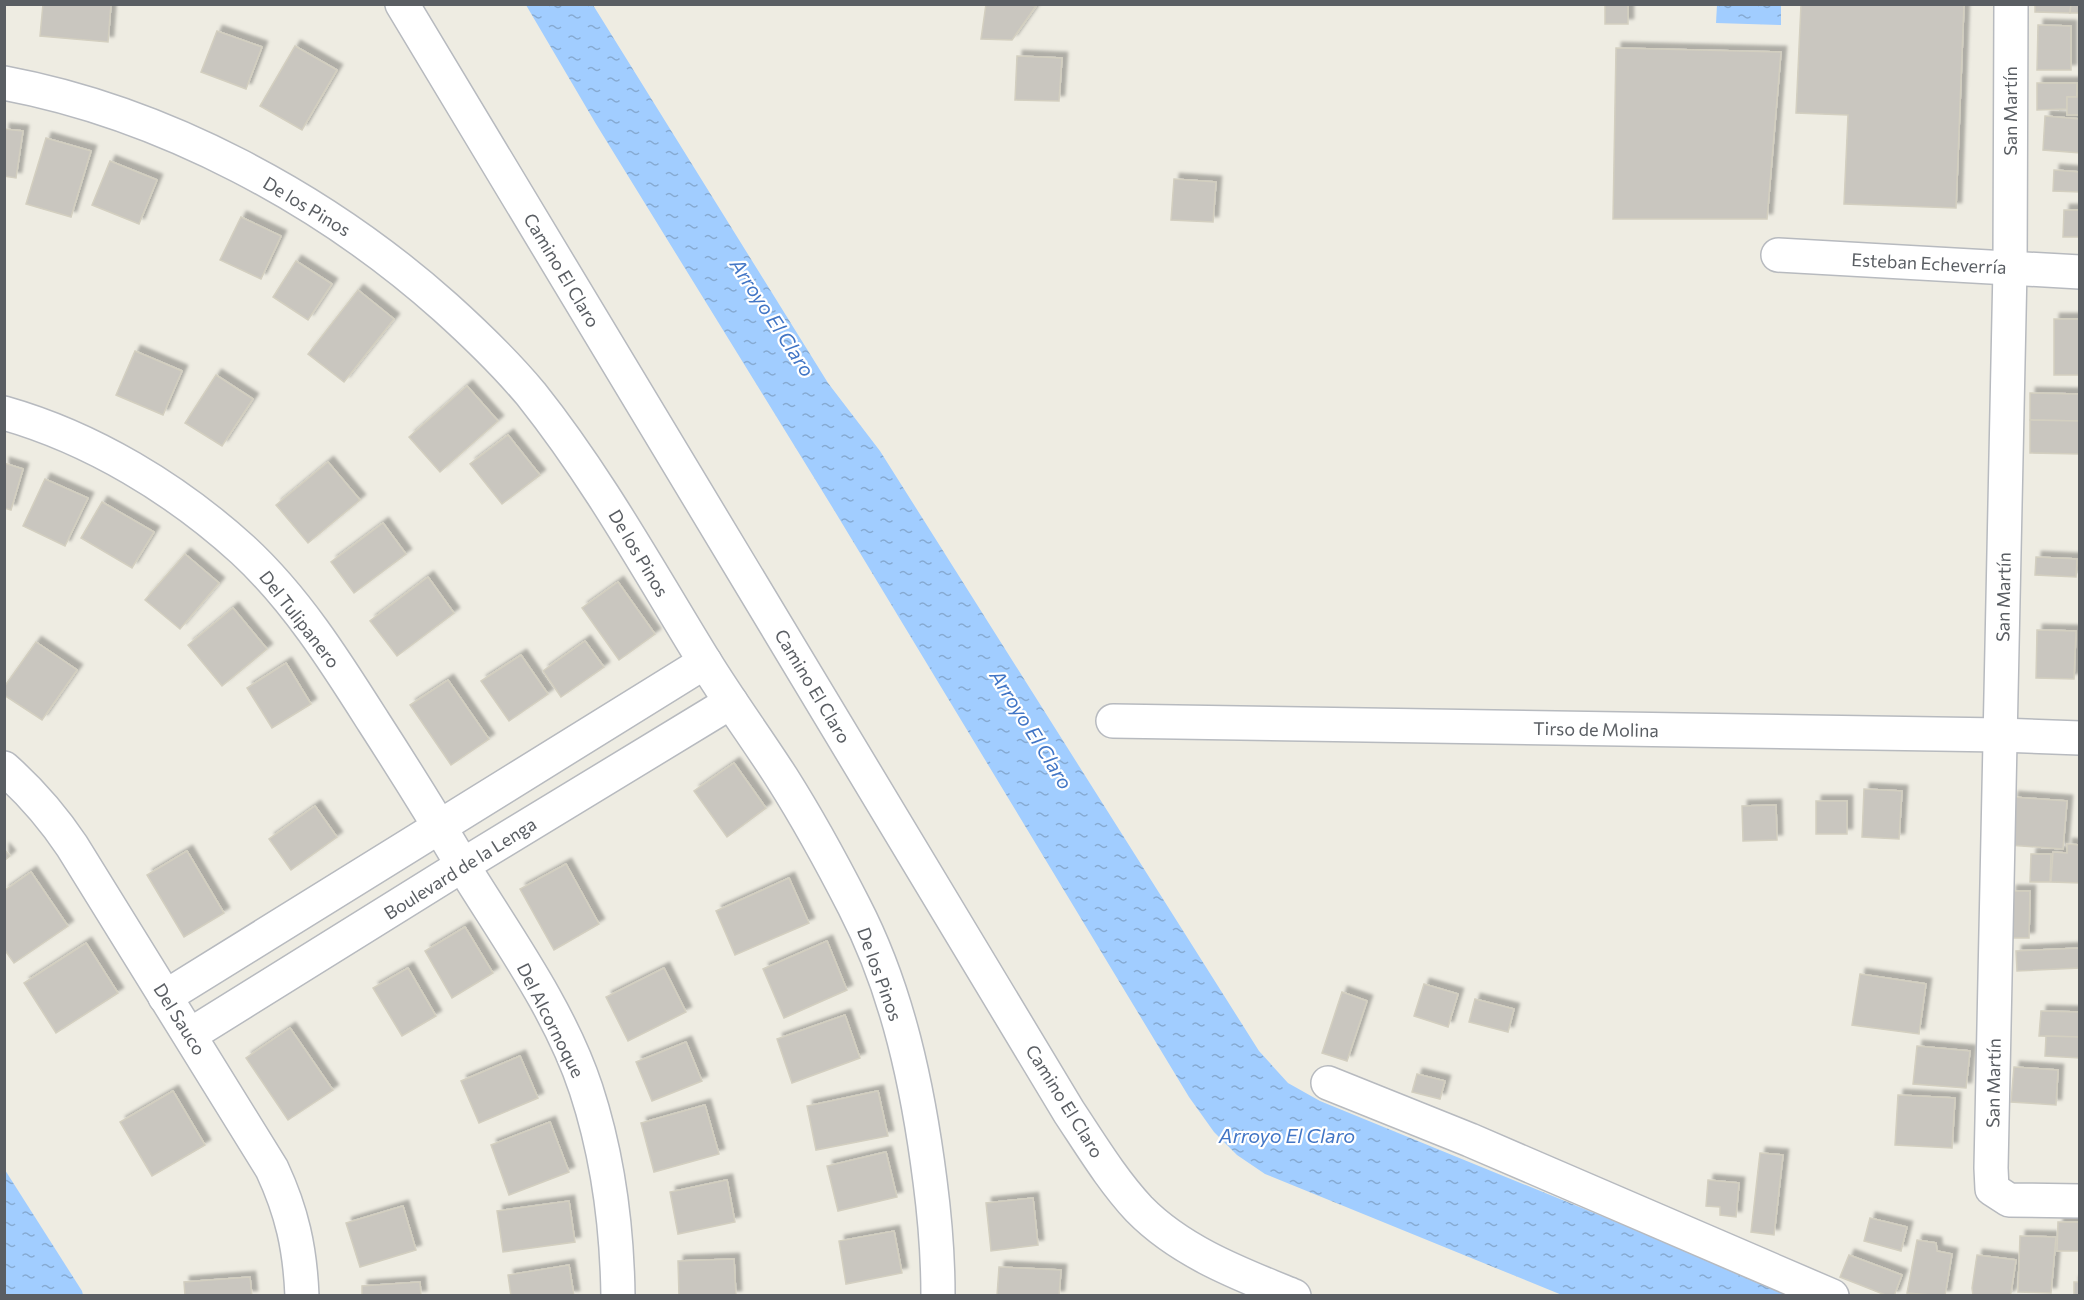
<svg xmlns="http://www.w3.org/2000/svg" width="2084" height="1300" font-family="Commissioner,sans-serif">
  <defs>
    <pattern id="water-ripples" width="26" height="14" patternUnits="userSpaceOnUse" patternTransform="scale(1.5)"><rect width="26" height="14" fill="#a1cdff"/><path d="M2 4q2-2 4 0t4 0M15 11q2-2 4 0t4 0" fill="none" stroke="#86aad2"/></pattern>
    <filter id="shadow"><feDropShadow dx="5.5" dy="-5.5" stdDeviation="1.5" flood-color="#0004"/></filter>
  </defs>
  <rect width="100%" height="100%" fill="#eeece2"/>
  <g fill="url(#water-ripples)">
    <path d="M526,5H593L828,383L880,451L1259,1051L1288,1083L1320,1101L1795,1295H1562L1265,1174L1237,1155L1214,1132L1189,1097L834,510L596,124Z"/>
    <path d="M1717,5H1781V25L1716,23Z"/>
    <path d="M5,1170L82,1291L83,1295H5Z"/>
  </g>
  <g fill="#c9c6bf" stroke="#d3cfc0" stroke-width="1.5" filter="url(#shadow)">
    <path d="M43,4H111L108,42L40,36Z"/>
    <path d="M986,4H1023L1036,6L1012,40L981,39Z"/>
    <rect x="1605" y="4" width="23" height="20"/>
    <path d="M1801,4H1964L1956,208L1844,204L1848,115L1796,113Z"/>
    <path d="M2035,4H2071L2070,13L2035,12Z"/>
    <path d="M2071,4H2080V13H2070Z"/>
    <path d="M2038,25L2071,26V70H2037Z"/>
    <path d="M217,31L262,47L246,89L201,72Z"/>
    <path d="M295,46L337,70L302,130L260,106Z"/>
    <path d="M1616,48L1781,52L1767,219H1613Z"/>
    <path d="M1017,56L1062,58L1059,101L1015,100Z"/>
    <path d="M2037,83H2077V97H2067V109L2037,110Z"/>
    <path d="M2077,93H2080V115H2067V97H2077Z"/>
    <path d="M2045,116L2080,119V153L2043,150Z"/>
    <path d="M4,129L23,131L16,178L4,176Z"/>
    <path d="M46,138L91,151L71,217L26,204Z"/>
    <path d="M110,161L157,180L139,224L92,205Z"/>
    <path d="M2054,170L2080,172V192L2053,191Z"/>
    <path d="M1174,179L1216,182L1213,222L1171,220Z"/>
    <path d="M2064,210H2080V237H2063Z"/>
    <path d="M241,217L281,236L261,279L220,260Z"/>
    <path d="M296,261L332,284L308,320L273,297Z"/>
    <path d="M358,290L394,319L344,382L308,354Z"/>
    <rect x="2054" y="319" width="26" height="56"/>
    <path d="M135,351L182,371L163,415L116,395Z"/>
    <path d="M216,375L253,399L222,446L185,423Z"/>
    <path d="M467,386L498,421L440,472L409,437Z"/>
    <path d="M2030,393L2079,394L2080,421L2030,420Z"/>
    <path d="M2030,420L2080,421V454L2030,453Z"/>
    <path d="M508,435L540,475L502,504L470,464Z"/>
    <path d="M328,462L360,500L308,543L276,505Z"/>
    <path d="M4,463L23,469L11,510L4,508Z"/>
    <path d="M45,479L88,498L65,546L23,526Z"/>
    <path d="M102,502L154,532L132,568L81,538Z"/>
    <path d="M383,523L406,554L354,593L331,562Z"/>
    <path d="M185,554L219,583L180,629L145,600Z"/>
    <path d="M2036,557L2077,559L2076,577L2035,575Z"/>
    <path d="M428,577L454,613L397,656L370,621Z"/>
    <path d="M618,582L655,634L619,660L582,608Z"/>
    <path d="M233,608L267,649L222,686L188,645Z"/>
    <path d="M2037,630L2076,631L2074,679L2036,678Z"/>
    <path d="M585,641L604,667L561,697L543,671Z"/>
    <path d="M36,642L77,670L42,720L4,695V687Z"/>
    <path d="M521,655L548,694L509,721L481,681Z"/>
    <path d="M286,663L311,704L272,728L247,688Z"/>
    <path d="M448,680L489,739L451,765L410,705Z"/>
    <path d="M734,763L766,808L727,837L694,791Z"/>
    <path d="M1864,789L1902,791L1899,839L1862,837Z"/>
    <path d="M2013,797L2067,801L2063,849L2009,845Z"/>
    <rect x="1816" y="801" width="31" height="33"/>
    <path d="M1776,805L1777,840L1743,841L1742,806Z"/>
    <path d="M315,806L337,837L291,870L269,839Z"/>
    <path d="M2067,844L2080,845V883L2051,882L2053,852L2067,853Z"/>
    <path d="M4,849L10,856L4,861Z"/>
    <path d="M187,851L224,913L184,937L147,875Z"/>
    <path d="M2031,854H2051L2050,882H2030Z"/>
    <path d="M566,864L599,924L554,950L520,889Z"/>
    <path d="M31,872L68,926L14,963L4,949V891Z"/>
    <path d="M789,878L809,923L735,955L716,911Z"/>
    <path d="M2011,891H2030L2029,938H2011Z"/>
    <path d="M465,927L493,973L452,998L425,951Z"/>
    <path d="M827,941L847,990L784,1018L763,969Z"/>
    <path d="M86,943L118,993L56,1033L24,983Z"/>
    <path d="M2080,948V968L2017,971L2016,951Z"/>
    <path d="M408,968L436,1016L402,1036L373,988Z"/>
    <path d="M664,968L686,1012L628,1041L606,997Z"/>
    <path d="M1860,974L1926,984L1919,1034L1852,1025Z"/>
    <path d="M1424,984L1458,994L1448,1027L1414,1016Z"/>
    <path d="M1342,992L1367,1001L1347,1061L1322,1053Z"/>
    <path d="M1475,999L1514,1009L1508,1032L1469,1022Z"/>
    <path d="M2041,1011L2080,1012V1037L2039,1036Z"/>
    <path d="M845,1015L860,1058L792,1083L777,1039Z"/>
    <path d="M290,1028L333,1090L288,1120L246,1058Z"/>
    <path d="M2046,1036L2080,1037V1058L2045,1056Z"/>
    <path d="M686,1042L702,1081L652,1101L636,1062Z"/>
    <path d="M1917,1046L1970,1051L1966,1088L1913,1084Z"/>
    <path d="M520,1056L538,1098L479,1123L461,1081Z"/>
    <path d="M2014,1067L2058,1070L2056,1105L2011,1102Z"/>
    <path d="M1417,1074L1445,1081L1440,1099L1412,1092Z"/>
    <path d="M173,1091L205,1145L152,1176L120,1122Z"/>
    <path d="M878,1091L888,1136L816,1150L807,1106Z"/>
    <path d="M1898,1095L1955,1098L1952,1148L1895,1145Z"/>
    <path d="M705,1105L719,1154L654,1172L641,1123Z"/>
    <path d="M550,1122L569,1172L509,1195L491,1145Z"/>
    <path d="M886,1152L897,1197L838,1211L827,1166Z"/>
    <path d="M1760,1153L1783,1155L1774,1235L1751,1232Z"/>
    <path d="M727,1180L735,1222L678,1234L670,1192Z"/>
    <path d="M1708,1180L1739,1183L1736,1217L1720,1215V1207L1706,1206Z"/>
    <path d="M1033,1198L1038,1245L991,1251L986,1203Z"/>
    <path d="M569,1201L575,1242L503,1252L497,1211Z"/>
    <path d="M403,1206L416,1250L360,1267L346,1223Z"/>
    <path d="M1870,1218L1907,1227L1901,1251L1864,1241Z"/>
    <path d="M2058,1222H2080V1251H2057Z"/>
    <path d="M894,1231L902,1273L846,1284L839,1241Z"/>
    <path d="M2020,1236L2056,1237L2051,1293L2018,1292Z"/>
    <path d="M1917,1240L1936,1243L1937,1251L1952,1254L1945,1296L1907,1293Z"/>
    <path d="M1849,1255L1902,1275L1894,1296H1888L1840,1277Z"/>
    <path d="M1977,1255L2016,1260L2011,1293L2009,1296H1973L1972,1288Z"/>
    <path d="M734,1259L736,1296H679L678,1261Z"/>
    <path d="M569,1265L574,1296H511L508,1275Z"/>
    <path d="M999,1267L1061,1270L1059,1296H997Z"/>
    <path d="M250,1277L252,1296H185L184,1282Z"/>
    <path d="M420,1282L421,1296H362V1286Z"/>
    <rect x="2074" y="1282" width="6" height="14"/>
  </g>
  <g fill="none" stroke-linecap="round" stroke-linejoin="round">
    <g stroke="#b7babf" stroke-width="36">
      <g id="minor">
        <path d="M402,4L1069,1112C1091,1145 1112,1180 1139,1209C1181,1252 1240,1274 1294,1296"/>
        <path d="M2011,4L2010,268L1991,1168L1992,1189L2009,1200L2080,1201"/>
        <path d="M4,83C164,113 324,199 445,307C475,334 505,363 531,394C598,478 649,571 705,662C729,701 757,739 782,778C808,819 832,863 854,906C898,991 918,1087 930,1181C935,1219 938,1257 938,1296"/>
        <path d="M1778,255L2080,272"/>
        <path d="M4,413C92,438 176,489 243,550C296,599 335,661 373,721C404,769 434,817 463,866C506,936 560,1010 586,1089C608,1156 617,1225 618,1296"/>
        <path d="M1113,721L2000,735L2080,738"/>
        <path d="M4,768C31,792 52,816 72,846L272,1169C292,1212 300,1248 302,1296"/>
        <path d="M165,997L705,662"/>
        <path d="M190,1035L463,865L731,702"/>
        <path d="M1328,1083L1470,1140L1832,1296"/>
      </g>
    </g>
    <use href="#minor" stroke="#fff" stroke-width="33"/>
  </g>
  <g text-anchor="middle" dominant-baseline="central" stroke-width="4.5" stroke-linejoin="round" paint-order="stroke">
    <g font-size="18" fill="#5a5e63" stroke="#fff">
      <text transform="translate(2010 111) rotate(-90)">San Martín</text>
      <text transform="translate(307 206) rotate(31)">De los Pinos</text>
      <text transform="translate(1929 263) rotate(3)">Esteban Echeverría</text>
      <text transform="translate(562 270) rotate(59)">Camino El Claro</text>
      <text transform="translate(639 553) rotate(59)">De los Pinos</text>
      <text transform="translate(2003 597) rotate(-89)">San Martín</text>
      <text transform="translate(300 619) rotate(52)">Del Tulipanero</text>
      <text transform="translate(813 686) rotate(59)">Camino El Claro</text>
      <text transform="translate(1596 729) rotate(1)">Tirso de Molina</text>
      <text transform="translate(460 868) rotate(-32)">Boulevard de la Lenga</text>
      <text transform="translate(880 974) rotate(70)">De los Pinos</text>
      <text transform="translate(180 1019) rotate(58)">Del Sauco</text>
      <text transform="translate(551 1020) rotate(63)">Del Alcornoque</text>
      <text transform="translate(1993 1083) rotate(-89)">San Martín</text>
      <text transform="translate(1065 1101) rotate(58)">Camino El Claro</text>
    </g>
    <g font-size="20" font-style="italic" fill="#4175c5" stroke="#fff">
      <text transform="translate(773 317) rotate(57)">Arroyo El Claro</text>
      <text transform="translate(1032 729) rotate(58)">Arroyo El Claro</text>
      <text x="1287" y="1135">Arroyo El Claro</text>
    </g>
  </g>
  <rect width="2084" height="1300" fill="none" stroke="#5a5e63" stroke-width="12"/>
</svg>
